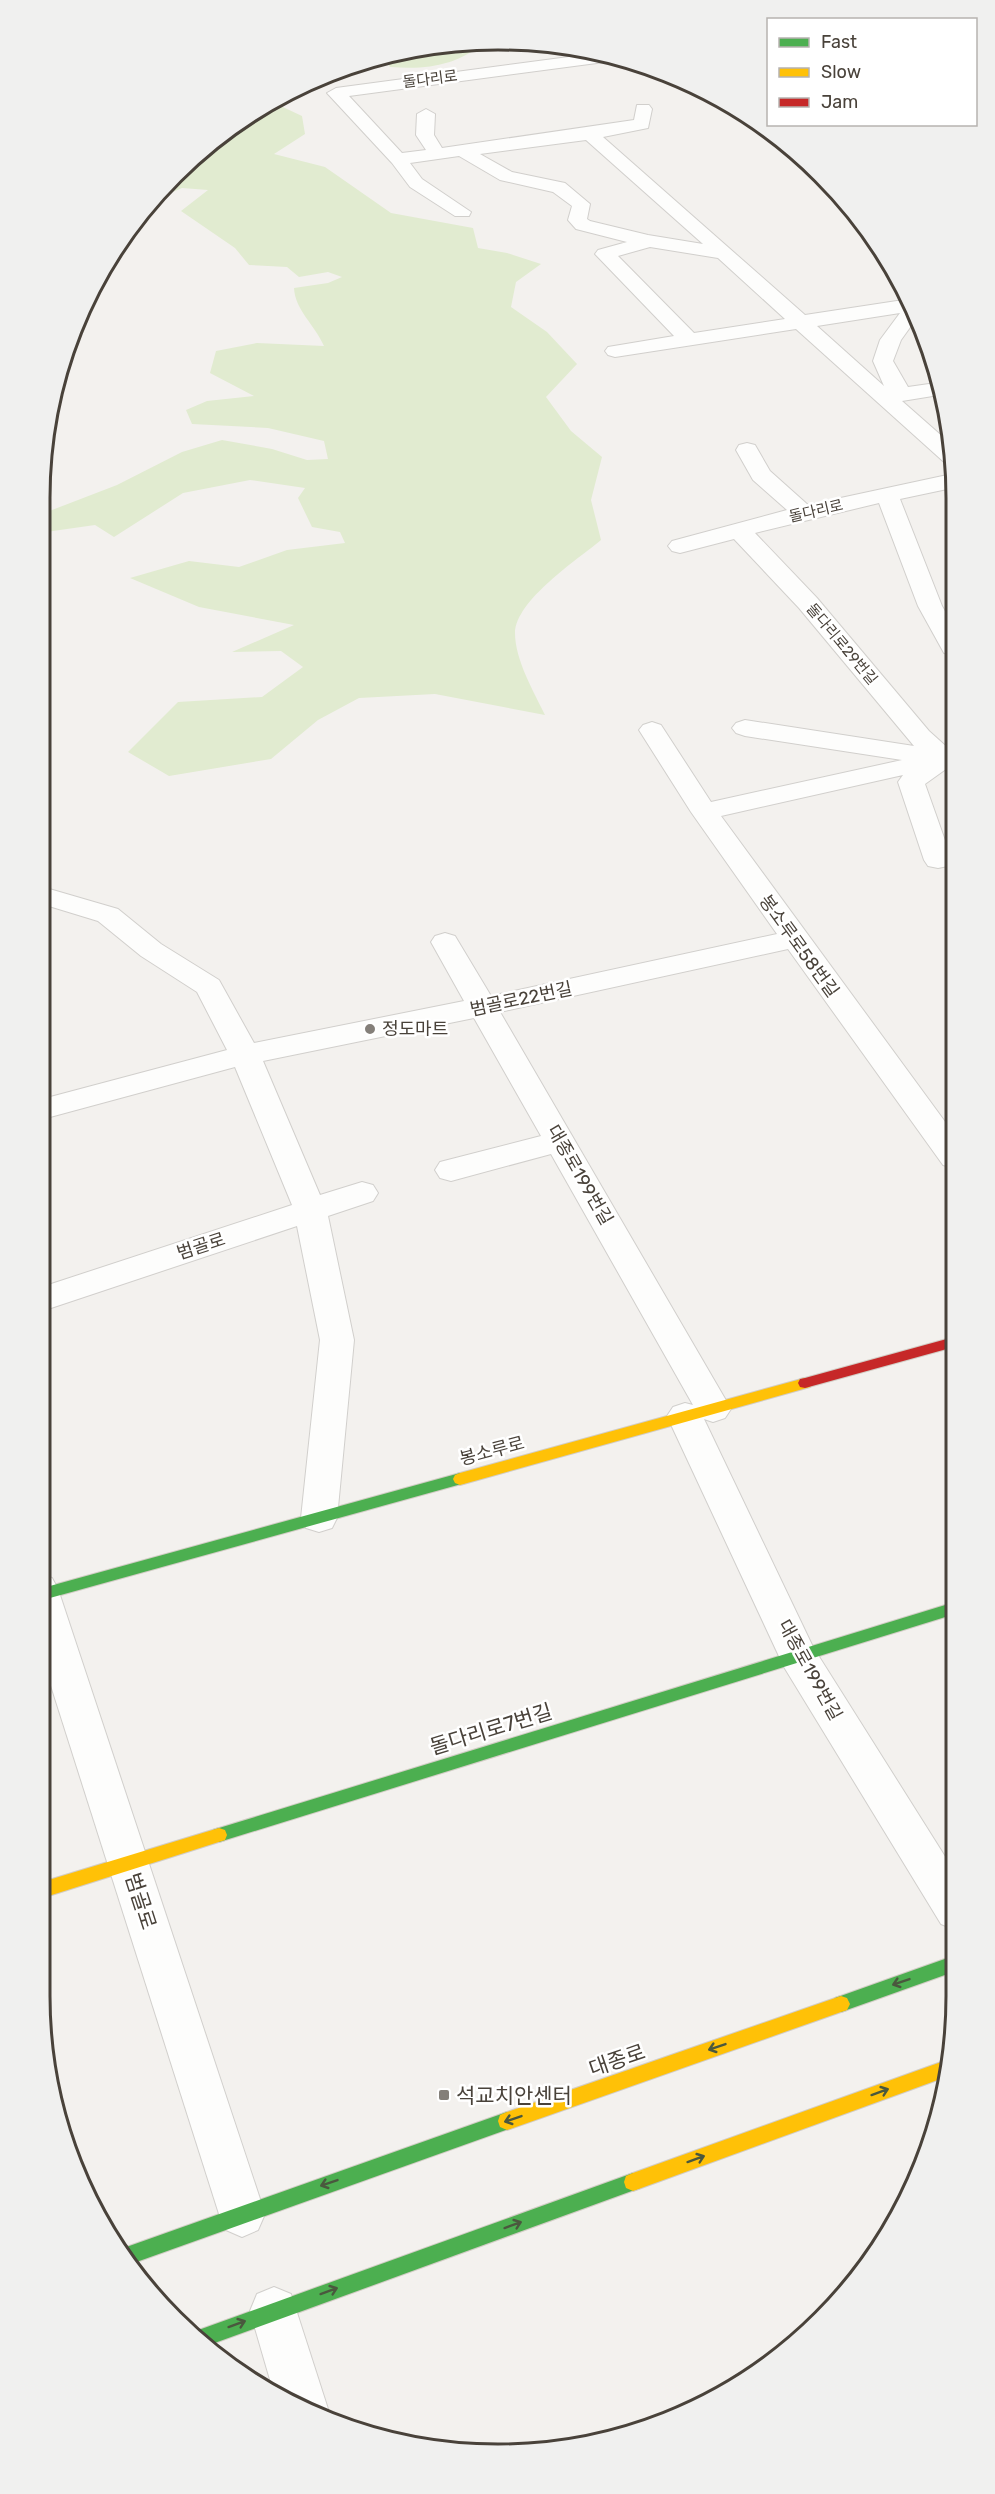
<svg xmlns="http://www.w3.org/2000/svg" width="995" height="2494" font-family="Rubik,'Noto Sans KR',sans-serif">
  <rect width="100%" height="100%" fill="#f3f1ee"/>
  <g fill="#e1ebd0">
    <path d="M467,40L487,41C457,65 429,70 390,67L382,54Z"/>
    <path d="M270,101L302,116L305,134L274,154L325,167L391,213L473,228L478,248L507,253L541,264L516,282L511,307L547,332L577,364L546,397L571,431L602,457L591,500L601,540C577,560 516,600 515,633C515,660 534,692 545,715L435,694L359,698L318,720L271,759L169,776L128,752L178,702L262,697L303,667L281,651L232,652L294,625L199,607L130,578L189,561L239,567L287,550L345,543L340,532L312,527L298,498L305,488L250,480L183,493L114,537L95,525L39,533V515L117,485L182,452L222,440L272,449L307,460L328,459L324,441L268,428L192,424L186,410L207,401L254,396L210,373L216,351L257,343L324,346C315,325 295,310 294,288L328,283L342,277L328,272L299,277L287,267L249,265L235,248L181,211L208,190L182,188L147,203L218,134Z"/>
  </g>
  <g fill="none" stroke-linecap="round" stroke-linejoin="round">
    <g stroke="#d1cfcc" stroke-width="2">
      <g id="street">
        <path d="M599,53L619,57L612,61L349,96L402,153L426,150L416,135L417,114L426,109L435,114L434,135L442,148L634,120L637,105H649L652,109L648,128L603,137L805,315L910,299L916,319L901,340L893,361L908,387L936,383L939,395L902,401L952,445V464L944,462L796,329L615,357L608,355L605,351L608,347L674,336L595,254L598,250L627,242L576,229L568,220L572,206L553,192L500,180L459,156L410,163L422,179L471,212L469,216H455L410,187L392,163L327,93L336,88ZM586,140L703,244L648,235L590,221L587,219L590,204L565,183L512,172L480,154ZM650,247L718,258L785,319L694,333L618,256ZM900,313L880,340L873,361L884,386L817,326Z"/>
        <path d="M747,443L755,445L770,471L808,505L952,474V488L900,499L942,606L953,625V655L944,653L918,606L879,503L755,533L817,598L929,731L949,749L953,748V764L925,784L952,860L948,866L938,868L928,866L924,860L898,782L903,775L721,816L954,1134V1168L943,1165L788,949L500,1012L731,1409L725,1418L713,1422L704,1419L813,1647L956,1874V1930L941,1924L784,1667L667,1416L673,1407L685,1403L693,1405L551,1154L451,1181L440,1178L435,1170L440,1162L541,1136L474,1018L263,1061L320,1195L362,1182L373,1185L378,1193L373,1201L328,1216L354,1340L337,1518L332,1528L319,1532L306,1528L301,1518L320,1340L297,1226L39,1312V1288L292,1205L235,1067L39,1120V1100L227,1050L197,992L141,956L98,921L39,903V886L118,909L161,944L219,980L254,1043L464,1001L431,942L435,936L445,933L455,936L491,996L777,934L691,812L639,730L643,725L652,722L661,725L711,802L902,760L745,736L736,733L732,728L736,723L745,720L914,746L799,608L734,539L680,553L672,551L668,546L672,541L787,510L753,480L736,450L739,445Z"/>
        <path d="M39,1574L52,1578L58,1589L265,2214L258,2230L242,2237L226,2230L219,2214L39,1648Z"/>
        <path d="M274,2287L291,2294L328,2409L324,2419L275,2397L250,2311L257,2294Z"/>
      </g>
    </g>
    <g stroke="#d2cdc5" stroke-width="2">
      <g id="fast">
        <path d="M460,1473L465,1475L467,1479L465,1483L39,1601V1589Z"/>
        <path d="M955,1602V1614L219,1842L213,1840L211,1835L213,1830L219,1828Z"/>
        <path d="M956,1955V1971L841,2012L835,2010L832,2004L835,1998Z"/>
        <path d="M507,2112L514,2115L516,2121L514,2127L128,2265L118,2250Z"/>
        <path d="M633,2173L640,2176L642,2182L640,2188L209,2345L193,2332Z"/>
      </g>
    </g>
    <g stroke="#d2cdc5" stroke-width="2">
      <g id="slow">
        <path d="M805,1378L810,1379L812,1383L810,1387L460,1485L455,1483L453,1479L455,1475L460,1473Z"/>
        <path d="M219,1828L225,1830L227,1835L225,1840L39,1899V1883Z"/>
        <path d="M841,1996L847,1998L850,2004L847,2010L841,2012L507,2130L500,2127L498,2121L500,2115L507,2112Z"/>
        <path d="M944,2061L943,2078L633,2191L626,2188L624,2182L626,2176L633,2173Z"/>
      </g>
    </g>
    <g stroke="#d2cdc5" stroke-width="2">
      <path id="jam" d="M954,1337V1347L805,1388L800,1387L798,1383L800,1379L805,1378Z"/>
    </g>
    <use href="#street" fill="#fdfdfc" fill-rule="evenodd"/>
    <use href="#fast" fill="#4caf50" fill-rule="evenodd"/>
    <use href="#slow" fill="#ffc107" fill-rule="evenodd"/>
    <use href="#jam" fill="#c62828" fill-rule="evenodd"/>
  </g>
  <defs><path id="oneway-shaft" d="M-6 0H5M1.5-3L5.5 0L1.5 3" fill="none" stroke-width="1.6" stroke-linecap="round" stroke-linejoin="round" transform="scale(1.5)"/></defs>
  <g stroke="#4a583e">
    <use href="#oneway-shaft" transform="translate(901 1982) rotate(161)"/>
    <use href="#oneway-shaft" transform="translate(717 2047) rotate(161)"/>
    <use href="#oneway-shaft" transform="translate(880 2092) rotate(-20)"/>
    <use href="#oneway-shaft" transform="translate(513 2119) rotate(161)"/>
    <use href="#oneway-shaft" transform="translate(696 2159) rotate(-20)"/>
    <use href="#oneway-shaft" transform="translate(329 2183) rotate(161)"/>
    <use href="#oneway-shaft" transform="translate(513 2225) rotate(-20)"/>
    <use href="#oneway-shaft" transform="translate(329 2291) rotate(-20)"/>
    <use href="#oneway-shaft" transform="translate(237 2324) rotate(-20)"/>
  </g>
  <g fill="#847f79" stroke="#fff" stroke-width="2">
    <circle cx="370" cy="1029" r="6"/>
    <rect x="438" y="2089" width="12" height="12" rx="3"/>
  </g>
  <g text-anchor="middle" dominant-baseline="central" stroke-width="5" stroke-linejoin="round" paint-order="stroke">
    <g font-size="15" fill="#49423a" stroke="#fff">
      <text transform="translate(430 79) rotate(-7)">돌다리로</text>
      <text transform="translate(816 511) rotate(-13)">돌다리로</text>
      <text transform="translate(842 644) rotate(50)">돌다리로29번길</text>
    </g>
    <g font-size="18" fill="#49423a" stroke="#fff">
      <text transform="translate(799 946) rotate(54)">봉소루로58번길</text>
      <text transform="translate(521 999) rotate(-12)">범골로22번길</text>
      <text transform="translate(580 1175) rotate(60)">대종로199번길</text>
      <text transform="translate(201 1246) rotate(-18)">범골로</text>
      <text transform="translate(492 1451) rotate(-15)">봉소루로</text>
      <text transform="translate(810 1670) rotate(61)">대종로199번길</text>
    </g>
    <g font-size="18" fill="#49423a" stroke="#fff" text-anchor="start">
      <text x="382" y="1029">정도마트</text>
    </g>
    <g font-size="21" fill="#49423a" stroke="#fff">
      <text transform="translate(491 1729) rotate(-17)">돌다리로7번길</text>
      <text transform="translate(141 1901) rotate(72)">범골로</text>
      <text transform="translate(617 2060) rotate(-19)">대종로</text>
    </g>
    <g font-size="21" fill="#49423a" stroke="#fff" text-anchor="start">
      <text x="456" y="2095">석교치안센터</text>
    </g>
  </g>
  <path d="M0 0H995V2494H0ZM498 50H498A448 448 0 0 1 946 498V1996A448 448 0 0 1 498 2444H498A448 448 0 0 1 50 1996V498A448 448 0 0 1 498 50Z" fill="#f0f0ef" fill-rule="evenodd"/>
  <path fill="none" stroke="#49423a" stroke-width="3" d="M498 50H498A448 448 0 0 1 946 498V1996A448 448 0 0 1 498 2444H498A448 448 0 0 1 50 1996V498A448 448 0 0 1 498 50Z"/>
  <rect x="767" y="18" width="210" height="108" fill="#ffffff" stroke="#b6b3b0" stroke-width="1.5"/>
  <rect x="779" y="38" width="30" height="9" fill="#4caf50" stroke="#b6b3b0" stroke-width="1.5"/>
  <text x="821" y="48" font-size="18" fill="#49423a">Fast</text>
  <rect x="779" y="68" width="30" height="9" fill="#ffc107" stroke="#b6b3b0" stroke-width="1.5"/>
  <text x="821" y="78" font-size="18" fill="#49423a">Slow</text>
  <rect x="779" y="98" width="30" height="9" fill="#c62828" stroke="#b6b3b0" stroke-width="1.5"/>
  <text x="821" y="108" font-size="18" fill="#49423a">Jam</text>
</svg>
